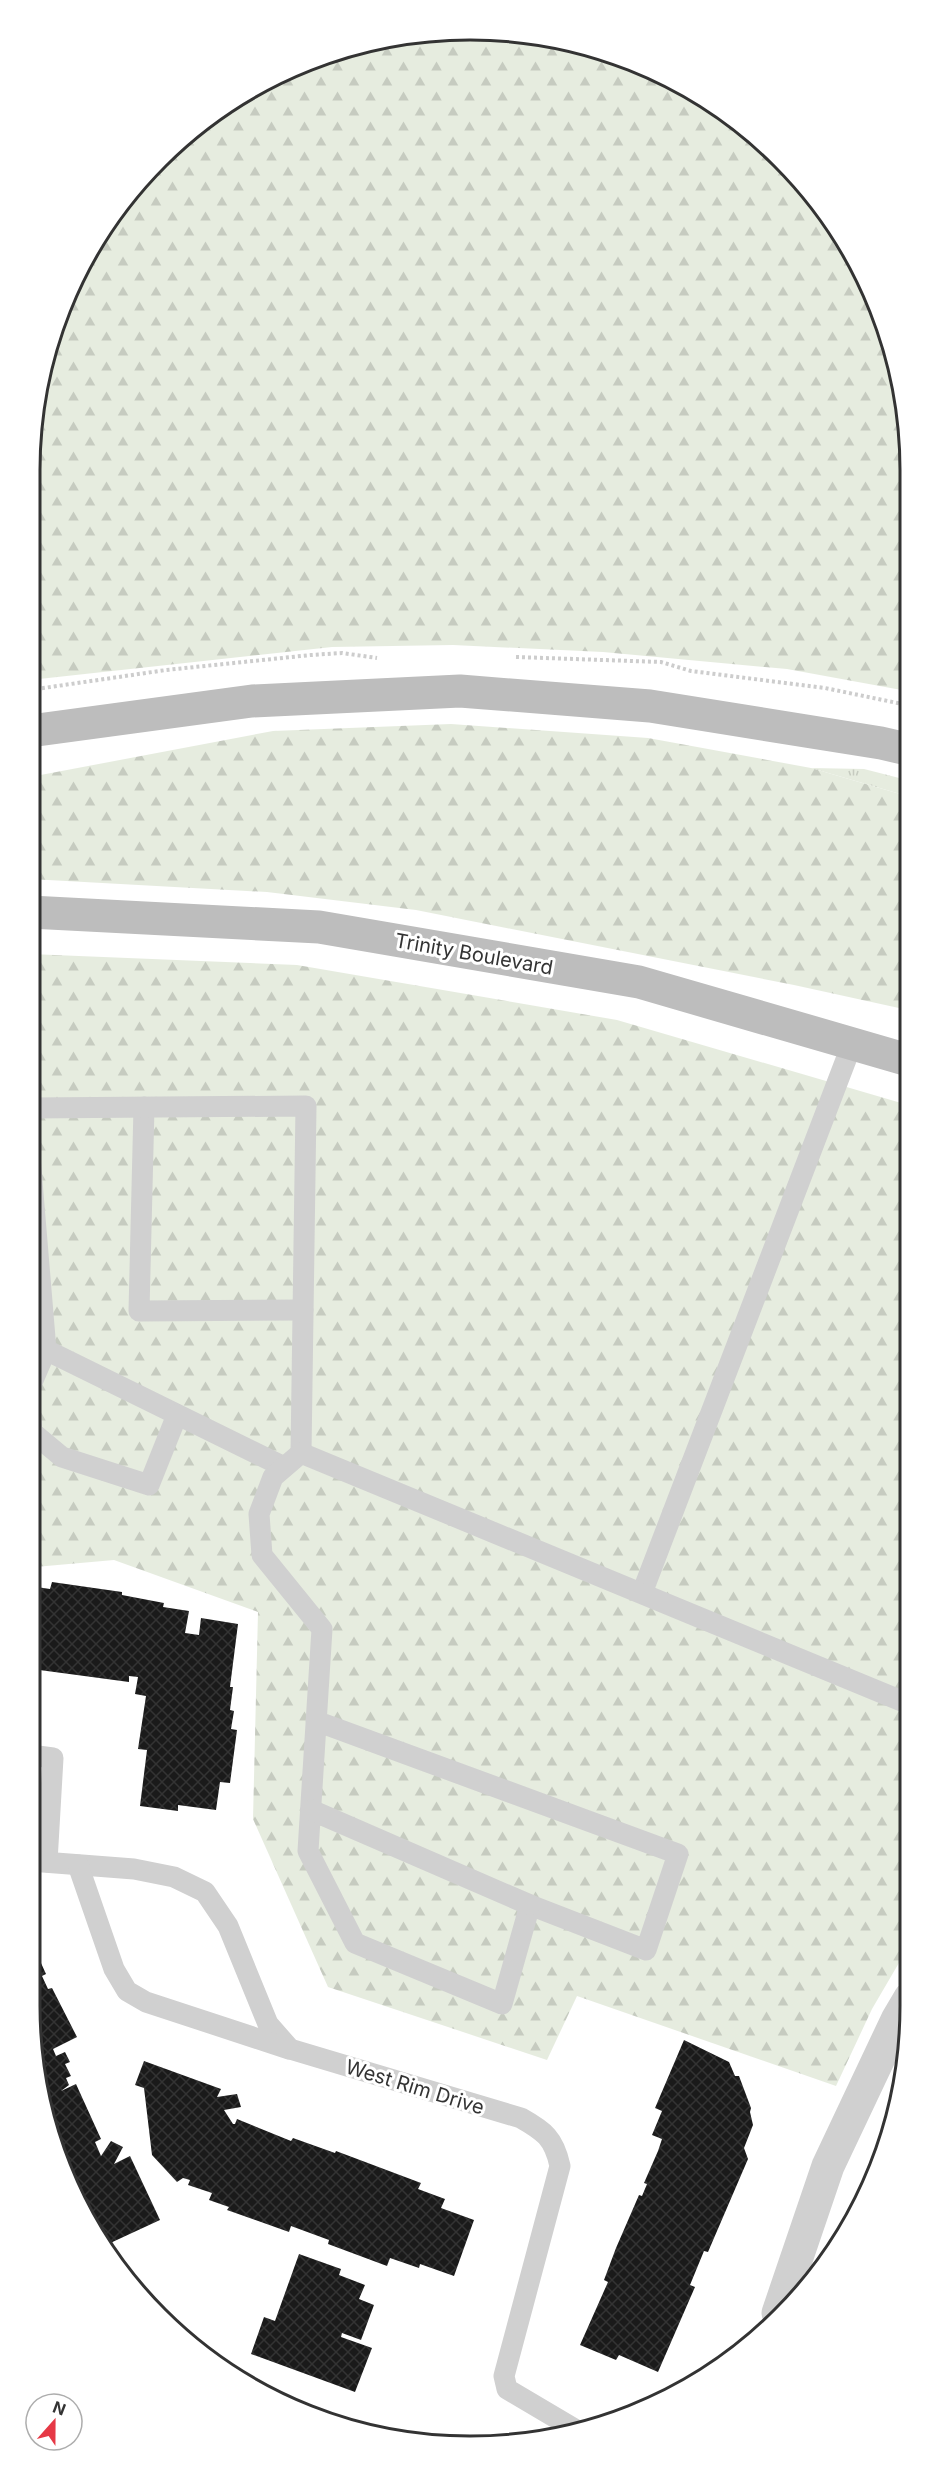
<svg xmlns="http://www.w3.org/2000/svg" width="940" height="2476" font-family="Inter,sans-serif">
  <defs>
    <pattern id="grass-tufts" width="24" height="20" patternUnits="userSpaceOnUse" patternTransform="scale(1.5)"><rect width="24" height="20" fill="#e6ecdf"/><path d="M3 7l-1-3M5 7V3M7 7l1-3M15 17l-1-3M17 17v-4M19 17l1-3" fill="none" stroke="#c6cbc0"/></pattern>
    <pattern id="forest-firs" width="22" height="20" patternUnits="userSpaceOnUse" patternTransform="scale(1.5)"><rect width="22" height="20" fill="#e6ecdf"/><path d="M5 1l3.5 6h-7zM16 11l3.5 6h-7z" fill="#c6cbc0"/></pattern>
    <pattern id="building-cross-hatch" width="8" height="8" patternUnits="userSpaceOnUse" patternTransform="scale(1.5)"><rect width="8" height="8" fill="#1a1a1a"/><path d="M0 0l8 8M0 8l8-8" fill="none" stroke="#333"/></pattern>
  </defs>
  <rect width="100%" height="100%" fill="#fff"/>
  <path fill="url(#grass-tufts)" d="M811,768L864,769L907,780V796Z"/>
  <g fill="url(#forest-firs)">
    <path d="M499,31L584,45L714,104L801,180L865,276L906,412L907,691L787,669L603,652L453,645L332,647L30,680V470L45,356L76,275L121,202L180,139L250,89L329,53L413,34Z"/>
    <path d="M451,724L648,738L811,768L907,796L908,1010L794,985L416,910L267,892L30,879V777L273,731Z"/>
    <path d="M30,954L297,965L617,1020L908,1105L910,1944L872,2009L836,2086L577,1996L547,2060L328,1987L253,1819L258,1612L114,1560L35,1567L30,1562Z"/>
  </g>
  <g fill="url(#building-cross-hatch)">
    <path d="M52,1582L122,1592V1595L164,1603L163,1607L189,1611L185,1633L199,1635L201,1618L238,1624L230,1687H233L230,1710L234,1711L231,1729L237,1730L230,1783L220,1782L216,1810L178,1805V1811L140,1806L147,1750L138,1749L146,1696L135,1694L138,1677L129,1676V1682L32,1669L33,1663L30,1662V1586L50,1589Z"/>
    <path d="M30,1932L34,1940L31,1941L46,1974L42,1976L48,1989L52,1988L77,2037L53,2049L56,2056L65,2052L70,2062L65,2064L71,2076L66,2078L69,2085L61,2091L76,2084L101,2139L95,2142L101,2156L111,2141L123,2147L114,2164L130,2156L160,2220L106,2245L100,2242L89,2226L53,2148L30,2006Z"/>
    <path d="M684,2040L729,2062L735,2076H739L751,2108L750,2112L753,2125L744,2148L748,2159L708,2252L704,2251L690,2285L695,2287L658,2372L619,2355L616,2360L580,2345L608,2282L604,2280L616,2248L639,2195L642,2196L647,2184L644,2183L658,2151L662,2139L652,2135L662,2111L655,2108Z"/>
    <path d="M144,2061L221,2089L217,2097L237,2094L241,2107L224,2110L233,2124H235L237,2119L291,2141L293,2138L335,2153L336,2151L421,2183L418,2189L445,2199L441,2208L474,2220L454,2276L420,2264L419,2268L390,2258L387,2266L328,2244L329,2240L291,2226L289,2232L227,2210L229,2207L209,2200L212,2193L188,2185L190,2180L183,2178L177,2182L152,2155L144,2088L135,2085Z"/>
    <path d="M299,2254L341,2269L339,2275L365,2285L359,2299L374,2305L361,2340L342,2333L341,2337L372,2348L355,2392L251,2354L264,2317L275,2321Z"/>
    <path d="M271,2395L314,2409L312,2415L270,2396Z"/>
    <path d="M315,2415L329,2420L328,2422L315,2416Z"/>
  </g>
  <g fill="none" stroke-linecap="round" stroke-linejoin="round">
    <g stroke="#cdcdcd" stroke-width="4" stroke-dasharray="3 3" stroke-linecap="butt">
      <path d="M516,657L661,662L691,671L825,688L907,705"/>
      <path d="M30,690L166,670L311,655L342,653L377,658"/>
    </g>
    <g stroke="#d0d0d0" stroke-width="21">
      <path d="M144,1107L139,1311L303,1310"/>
      <path d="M30,1108L306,1106L301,1453"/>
      <path d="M30,1157L46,1350"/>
      <path d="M30,1387L46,1350L284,1467"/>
      <path d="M30,1411L32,1432L62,1457L149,1485L177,1415"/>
      <path d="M642,1593L852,1044"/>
      <path d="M316,1721L678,1854L646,1950L530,1905L502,2004L355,1943L308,1851L322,1629L262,1555L259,1514L273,1477L301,1453L909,1704"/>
      <path d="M30,1755L53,1758L47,1862"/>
      <path d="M311,1810L530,1905"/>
      <path d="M30,1861L134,1869L174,1877L205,1892L228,1926L268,2024L290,2049L521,2118C544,2131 554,2138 560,2166L504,2376L507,2389L578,2431"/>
      <path d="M78,1865L114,1969L127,1991L146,2002L289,2049"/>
    </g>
    <path stroke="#d0d0d0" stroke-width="33" d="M778,2313L828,2166L897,2020L910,1998"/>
    <g stroke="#bdbdbd" stroke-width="33">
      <path d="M30,731L252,701L460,691L650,706L881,743L907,749"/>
      <path d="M30,912L319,927L639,982L908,1060"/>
    </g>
  </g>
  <g text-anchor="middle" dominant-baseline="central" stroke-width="6" stroke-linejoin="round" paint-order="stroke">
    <g font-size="20" fill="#333" stroke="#fff">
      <text transform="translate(474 954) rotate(10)">Trinity Boulevard</text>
      <text transform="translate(415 2087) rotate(17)">West Rim Drive</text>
    </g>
  </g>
  <path d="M0 0H940V2476H0ZM470 40H470A430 430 0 0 1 900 470V2006A430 430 0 0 1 470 2436H470A430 430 0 0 1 40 2006V470A430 430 0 0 1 470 40Z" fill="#fff" fill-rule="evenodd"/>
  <path fill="none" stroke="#333" stroke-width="3" d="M470 40H470A430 430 0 0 1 900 470V2006A430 430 0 0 1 470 2436H470A430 430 0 0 1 40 2006V470A430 430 0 0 1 470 40Z"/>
  <g transform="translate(54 2422) rotate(21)"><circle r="28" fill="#ffffff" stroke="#adadad" stroke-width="1.5"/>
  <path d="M0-4.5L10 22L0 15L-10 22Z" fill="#e63946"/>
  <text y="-9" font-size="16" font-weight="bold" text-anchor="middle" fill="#333333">N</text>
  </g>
</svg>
